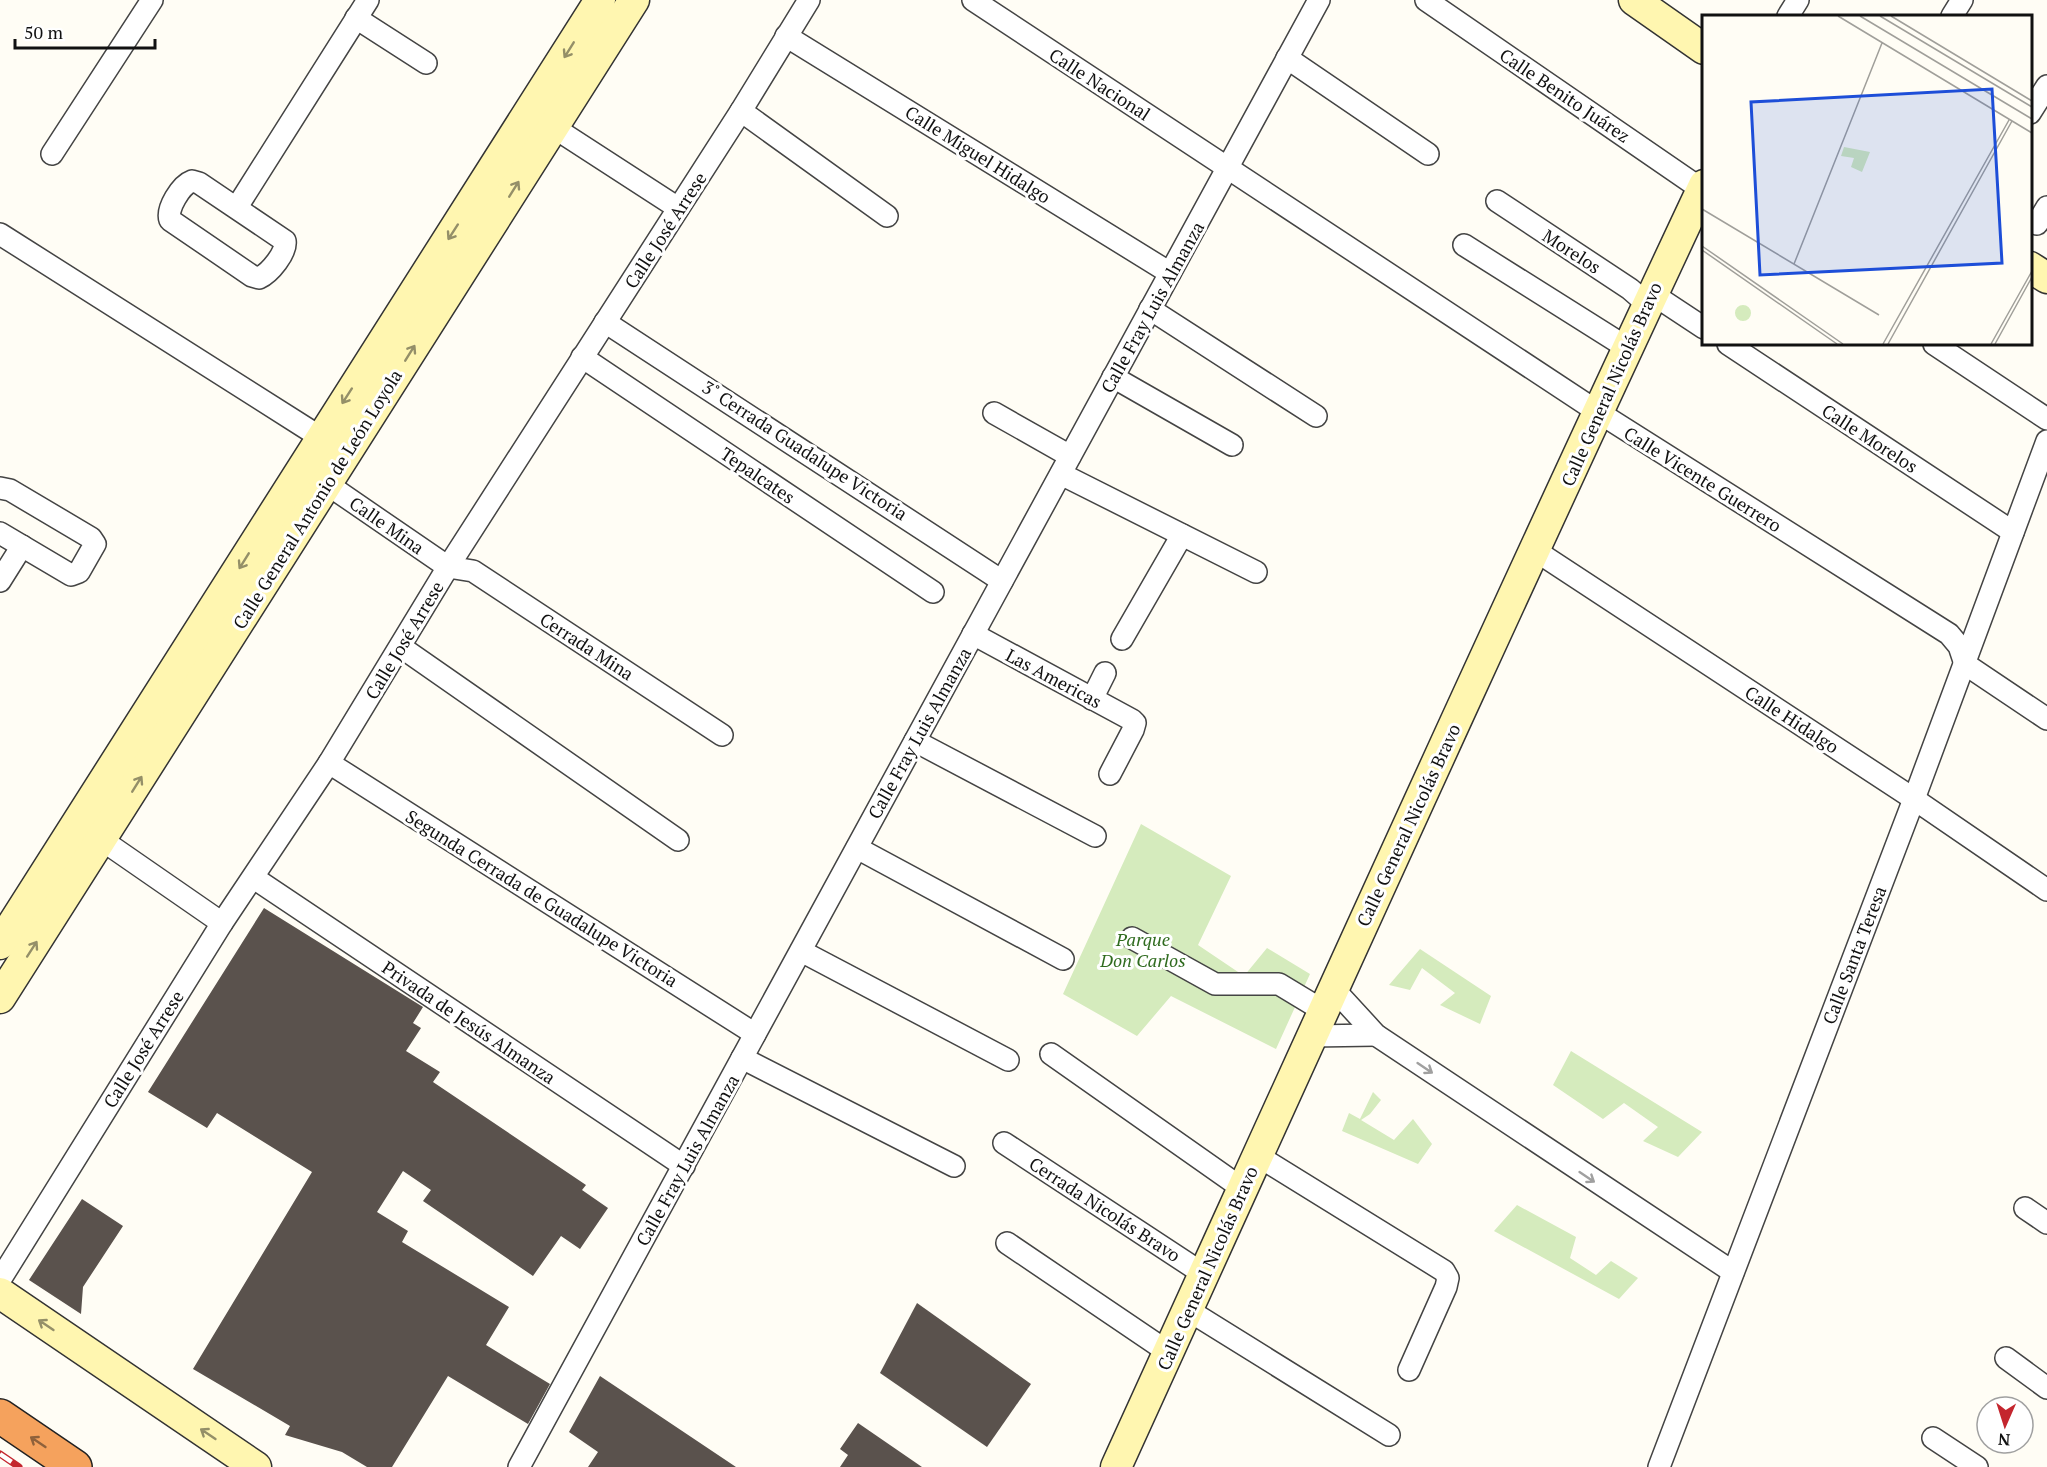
<svg xmlns="http://www.w3.org/2000/svg" width="2047" height="1467" font-family="'PT Serif',serif">
  <rect width="100%" height="100%" fill="#fffdf5"/>
  <g fill="#d5ebbd">
    <path d="M1141,824L1231,876L1198,945L1244,976L1267,948L1310,974L1276,1049L1171,996L1137,1036L1063,994Z"/>
    <path d="M1420,949L1491,996L1480,1024L1440,1005L1455,993L1422,968L1410,990L1389,985Z"/>
    <path d="M1571,1051L1702,1132L1678,1157L1643,1141L1658,1127L1624,1103L1603,1119L1553,1085Z"/>
    <path d="M1373,1092L1381,1100L1370,1114L1361,1120L1394,1140L1413,1119L1432,1144L1418,1164L1342,1131L1349,1113L1360,1119Z"/>
    <path d="M1517,1205L1576,1237L1570,1258L1596,1275L1611,1261L1638,1278L1619,1299L1494,1231Z"/>
  </g>
  <g fill="#5a524d">
    <path d="M264,908L423,1007L413,1023L421,1028L406,1051L440,1072L433,1082L586,1185L582,1190L608,1208L580,1249L561,1236L533,1276L423,1201L431,1190L403,1171L377,1212L408,1231L402,1242L509,1307L486,1345L550,1384L528,1424L448,1376L392,1467H367L342,1452L285,1435L290,1426L193,1369L312,1172L217,1113L207,1128L148,1092Z"/>
    <path d="M82,1199L123,1226L83,1287L81,1314L29,1280Z"/>
    <path d="M917,1303L1031,1384L987,1447L880,1373Z"/>
    <path d="M600,1376L736,1467H588L598,1452L569,1432Z"/>
    <path d="M858,1423L922,1467H840L848,1455L840,1449Z"/>
  </g>
  <g fill="none" stroke-linecap="round" stroke-linejoin="round">
    <g stroke="#444" stroke-width="24">
      <g id="street">
        <path d="M973,0L1598,412L1949,634L1959,646L1965,664L2047,719"/>
        <path d="M1426,0L1704,191"/>
        <path d="M1788,16L1798,0"/>
        <path d="M1952,16L1962,0"/>
        <path d="M356,18L426,63"/>
        <path d="M786,36L1170,273"/>
        <path d="M1287,58L1428,154"/>
        <path d="M741,111L887,216"/>
        <path d="M2030,113L2047,86"/>
        <path d="M553,127L678,208"/>
        <path d="M52,154L152,0"/>
        <path d="M192,181L199,183L285,241C287,252 270,273 259,278L252,276L170,220C166,209 181,185 192,181Z"/>
        <path d="M1497,201L1630,289L1646,303"/>
        <path d="M237,207L368,0"/>
        <path d="M2037,224L2047,207"/>
        <path d="M0,234L320,437"/>
        <path d="M1464,245L1626,347"/>
        <path d="M1651,293L1704,328"/>
        <path d="M1150,309L1316,416"/>
        <path d="M605,322L1002,581"/>
        <path d="M1728,344L2013,532"/>
        <path d="M1934,344L2047,419"/>
        <path d="M582,357L933,592"/>
        <path d="M1113,377L1232,445"/>
        <path d="M994,413L1070,456"/>
        <path d="M1061,474L1256,572"/>
        <path d="M327,484L448,567L473,571L722,735"/>
        <path d="M0,488L10,490L91,538L95,544L79,572L71,575L0,533"/>
        <path d="M1536,551L1914,799L2047,890"/>
        <path d="M0,581L22,546"/>
        <path d="M973,634L1132,720L1135,723L1133,730L1110,774"/>
        <path d="M1122,639L1182,535"/>
        <path d="M401,647L678,840"/>
        <path d="M1092,699L1105,673"/>
        <path d="M915,741L1095,836"/>
        <path d="M329,763L755,1034"/>
        <path d="M102,840L222,923"/>
        <path d="M857,848L1063,959"/>
        <path d="M254,878L684,1166"/>
        <path d="M1132,938L1215,984H1279L1322,1010"/>
        <path d="M801,951L1008,1060"/>
        <path d="M1332,987L1376,1035L1733,1272"/>
        <path d="M1311,1036L1376,1035"/>
        <path d="M1051,1054L1243,1189"/>
        <path d="M742,1058L954,1166"/>
        <path d="M1004,1143L1205,1275"/>
        <path d="M1258,1156L1444,1271L1448,1278L1446,1287L1409,1370"/>
        <path d="M2025,1208L2047,1223"/>
        <path d="M1007,1243L1168,1352"/>
        <path d="M0,1280L222,923L329,763L448,567L741,111L809,0"/>
        <path d="M1188,1310L1389,1435"/>
        <path d="M2006,1358L2047,1388"/>
        <path d="M1933,1438L1977,1467"/>
        <path d="M519,1467L1319,0"/>
        <path d="M1659,1467L1914,799L2047,441"/>
      </g>
    </g>
    <g stroke="#333" stroke-width="33">
      <g id="secondary">
        <path d="M1634,0L1704,49"/>
        <path d="M2030,267L2047,278"/>
        <path d="M0,944L600,0"/>
        <path d="M0,998L634,0"/>
        <path d="M0,1293L256,1467"/>
        <path d="M1116,1467C1311,1039 1504,611 1704,185"/>
      </g>
    </g>
    <g stroke="#222" stroke-width="36">
      <path id="highway" d="M0,1416L75,1467"/>
    </g>
    <use href="#street" stroke="#fff" stroke-width="21"/>
    <use href="#secondary" stroke="#fff6b0" stroke-width="30"/>
    <use href="#highway" stroke="#f5a25d" stroke-width="33"/>
    <g stroke="#c4262e" stroke-width="7">
      <path id="rail" d="M0,1454L19,1467"/>
    </g>
    <use href="#rail" stroke="#fff" stroke-width="4.5" stroke-dasharray="14" stroke-linecap="butt"/>
  </g>
  <defs><path id="oneway-shaft" d="M-6 0H5M1.5-3L5.5 0L1.5 3" fill="none" stroke-width="1.6" stroke-linecap="round" stroke-linejoin="round" transform="scale(1.5)"/></defs>
  <g stroke="#948f68">
    <use href="#oneway-shaft" transform="translate(569 50) rotate(122)"/>
    <use href="#oneway-shaft" transform="translate(514 189) rotate(-58)"/>
    <use href="#oneway-shaft" transform="translate(453 232) rotate(123)"/>
    <use href="#oneway-shaft" transform="translate(410 353) rotate(-58)"/>
    <use href="#oneway-shaft" transform="translate(347 396) rotate(123)"/>
    <use href="#oneway-shaft" transform="translate(244 561) rotate(122)"/>
    <use href="#oneway-shaft" transform="translate(137 784) rotate(-58)"/>
    <use href="#oneway-shaft" transform="translate(32 949) rotate(-57)"/>
    <use href="#oneway-shaft" transform="translate(46 1325) rotate(-146)"/>
    <use href="#oneway-shaft" transform="translate(208 1434) rotate(-146)"/>
  </g>
  <g stroke="#a0a0a0">
    <use href="#oneway-shaft" transform="translate(1425 1068) rotate(34)"/>
    <use href="#oneway-shaft" transform="translate(1587 1177) rotate(34)"/>
  </g>
  <use stroke="#8e613b" href="#oneway-shaft" transform="translate(38 1442) rotate(-146)"/>
  <g text-anchor="middle" dominant-baseline="central" stroke-width="6" stroke-linejoin="round" paint-order="stroke">
    <g font-size="18" fill="#111" stroke="#fff">
      <text transform="translate(1100 84) rotate(33)">Calle Nacional</text>
      <text transform="translate(1565 95) rotate(34)">Calle Benito Juárez</text>
      <text transform="translate(978 154) rotate(32)">Calle Miguel Hidalgo</text>
      <text transform="translate(665 230) rotate(-57)">Calle José Arrese</text>
      <text transform="translate(1572 251) rotate(33)">Morelos</text>
      <text transform="translate(1152 307) rotate(-61)">Calle Fray Luis Almanza</text>
      <text transform="translate(1611 384) rotate(-66)">Calle General Nicolás Bravo</text>
      <text transform="translate(1870 438) rotate(33)">Calle Morelos</text>
      <text transform="translate(805 450) rotate(33)">3˚ Cerrada Guadalupe Victoria</text>
      <text transform="translate(758 475) rotate(34)">Tepalcates</text>
      <text transform="translate(1703 479) rotate(32)">Calle Vicente Guerrero</text>
      <text transform="translate(317 499) rotate(-58)">Calle General Antonio de León Loyola</text>
      <text transform="translate(387 525) rotate(35)">Calle Mina</text>
      <text transform="translate(404 640) rotate(-59)">Calle José Arrese</text>
      <text transform="translate(587 646) rotate(33)">Cerrada Mina</text>
      <text transform="translate(1054 678) rotate(28)">Las Americas</text>
      <text transform="translate(1792 719) rotate(33)">Calle Hidalgo</text>
      <text transform="translate(919 733) rotate(-61)">Calle Fray Luis Almanza</text>
      <text transform="translate(1408 825) rotate(-65)">Calle General Nicolás Bravo</text>
      <text transform="translate(542 898) rotate(32)">Segunda Cerrada de Guadalupe Victoria</text>
      <text transform="translate(1854 955) rotate(-69)">Calle Santa Teresa</text>
      <text transform="translate(469 1022) rotate(34)">Privada de Jesús Almanza</text>
      <text transform="translate(143 1049) rotate(-58)">Calle José Arrese</text>
      <text transform="translate(687 1160) rotate(-61)">Calle Fray Luis Almanza</text>
      <text transform="translate(1105 1209) rotate(33)">Cerrada Nicolás Bravo</text>
      <text transform="translate(1207 1268) rotate(-66)">Calle General Nicolás Bravo</text>
    </g>
    <g font-size="18" font-style="italic" fill="#2f6b1f" stroke="#fff">
      <text x="1143" y="939">Parque<tspan x="1143" dy="21">Don Carlos</tspan></text>
    </g>
  </g>
  <g transform="translate(1702 15)">
    <rect width="330" height="330" fill="#fffdf5"/>
    <path d="M142,132L168,137L160,157L149,152L152,143L139,141ZM33 298a8 8 0 1 1 16 0a8 8 0 1 1-16 0Z" fill="#d5ebbd"/>
    <path fill="none" stroke="#a09f9a" stroke-width="1.5" d="M136,1L330,118M158,1L330,104M178,1L330,92M189,1L330,86M0,194L177,300M0,231L141,329M0,235L135,329M92,249L180,28M181,329L307,105M186,329L310,106M289,329L330,256M293,329L330,262"/>
    <path fill="#1d4ed8" fill-opacity="0.15" stroke="#1d4ed8" stroke-width="3" d="M290,74L300,248L58,260L49,87Z"/>
    <rect width="330" height="330" fill="none" stroke="#111" stroke-width="3"/>
  </g>
  <g transform="translate(2005 1425) rotate(183)"><circle r="28" fill="#ffffff" stroke="#a0a0a0" stroke-width="1.5"/>
  <path d="M0-4.5L10 22L0 15L-10 22Z" fill="#c4262e"/>
  <text y="-9" font-size="16" font-weight="bold" text-anchor="middle" fill="#111111">N</text>
  </g>
  <path d="M15 39v9h140v-9" fill="none" stroke="#111111" stroke-width="3"/>
  <text x="24" y="39" font-size="18" fill="#111111" stroke="#ffffff" stroke-width="4.5" paint-order="stroke">50 m</text>
</svg>
